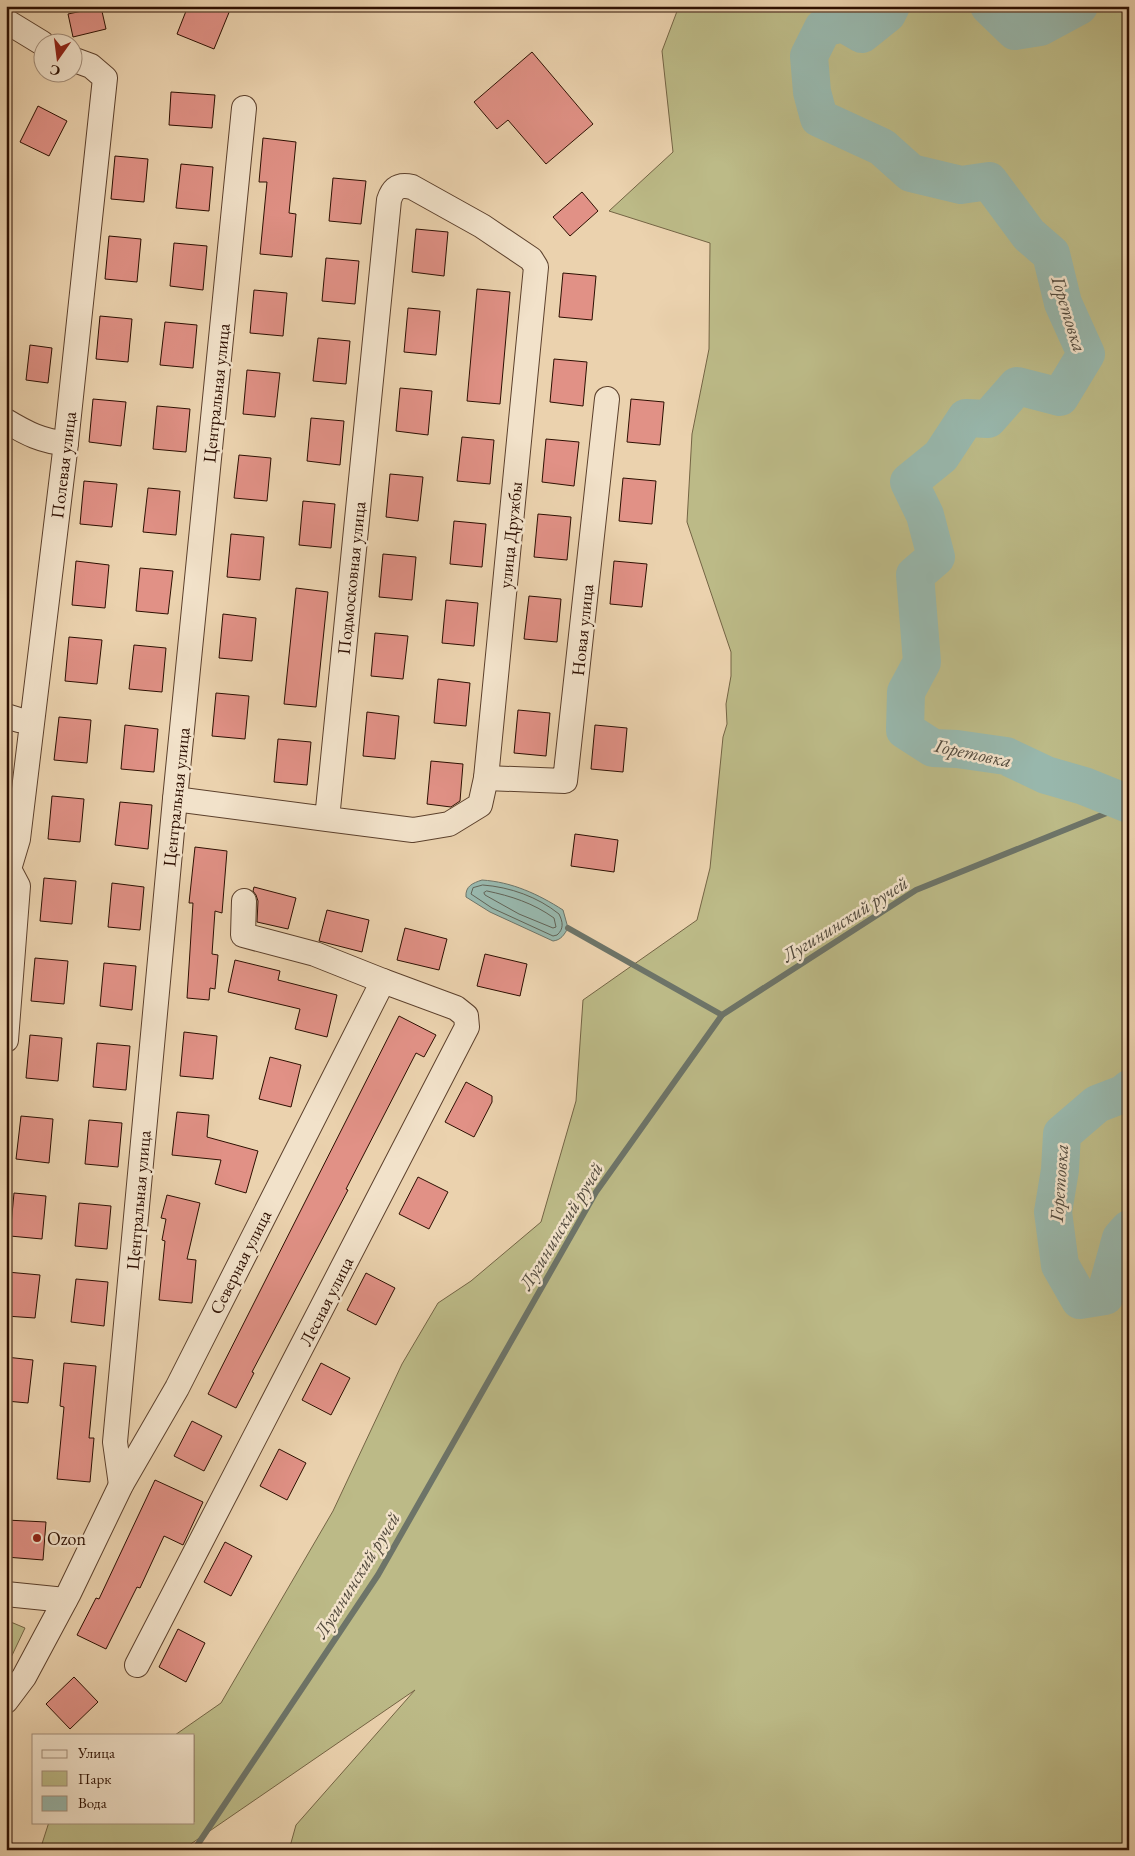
<svg xmlns="http://www.w3.org/2000/svg" width="1135" height="1856" font-family="'EB Garamond',serif">
  <rect width="100%" height="100%" fill="#ebd2ae"/>
  <filter id="stains"><feTurbulence type="fractalNoise" baseFrequency=".004" numOctaves="4"/><feColorMatrix values="0 0 0 0 .2 0 0 0 0 .09 0 0 0 0 .02 0 0 0 .5 -.17"/></filter>
  <radialGradient id="worn" r=".72"><stop offset=".6" stop-color="#630" stop-opacity="0"/><stop offset="1" stop-color="#630" stop-opacity=".3"/></radialGradient>
  <g fill="#bcba87" stroke="#746444">
    <path d="M679,6H1129V1850H289L296,1825L415,1690L182,1850H40L49,1822H194V1735H175L221,1703L333,1511L402,1364L438,1303L471,1281L541,1222L576,1101L583,1000L697,920L710,868L723,737L727,724L726,704L731,676V652L687,522L692,434L709,349L710,243L609,211L673,152L662,51Z"/>
    <path d="M6,1620L25,1628L6,1668Z"/>
  </g>
  <path fill="#98b7ac" stroke="#6d7468" d="M482,880C512,882 538,894 563,910L568,928C564,935 561,940 553,941L490,912L466,897C465,886 473,883 482,880Z"/>
  <g fill="none" stroke-linecap="round" stroke-linejoin="round">
    <g stroke="#626356" stroke-width="1">
      <path d="M483,885C510,887 538,897 559,914C563,922 564,929 557,935L553,936L492,908L471,894L473,888Z"/>
      <path d="M487,891C511,896 533,903 554,918L556,927L553,928L519,914L485,895L484,893Z"/>
    </g>
    <g stroke="#6d7468" stroke-width="6">
      <path d="M568,928L722,1015"/>
      <path d="M194,1850L378,1575L596,1192L722,1015L916,890L1129,804"/>
    </g>
    <g stroke="#98b7ac" stroke-width="38">
      <path d="M891,6L887,14L862,34L843,23L823,28L809,56L812,92L819,118L882,147L911,173L961,185L989,181L1029,235L1051,254L1063,303L1086,354L1060,397L1017,386L988,419L966,418L941,456L909,482L925,515L936,557L915,575L922,662L906,692L905,730L933,748L957,749L1006,756L1046,775L1084,786L1129,804"/>
      <path d="M989,6L1015,31L1040,27L1079,6"/>
      <path d="M1129,1089L1123,1094L1097,1104L1062,1134L1060,1170L1053,1212L1060,1265L1080,1300L1105,1296L1121,1238L1129,1229"/>
    </g>
  </g>
  <g fill="#e19186" stroke="#2d0f01">
    <path d="M188,6H220L230,10L214,49L177,34Z"/>
    <path d="M101,7L106,29L73,37L68,14Z"/>
    <path d="M532,52L593,124L546,164L508,120L497,129L474,102Z"/>
    <path d="M171,92L215,95L212,128L169,125Z"/>
    <path d="M38,106L67,121L49,156L20,142Z"/>
    <path d="M263,138L296,142L289,213L296,214L292,257L260,254L267,182H259Z"/>
    <path d="M115,156L148,159L144,202L111,199Z"/>
    <path d="M181,164L213,167L209,211L176,208Z"/>
    <path d="M333,178L366,181L361,224L329,221Z"/>
    <path d="M582,192L598,211L570,236L553,217Z"/>
    <path d="M416,229L448,232L444,276L412,272Z"/>
    <path d="M109,236L141,239L137,282L105,279Z"/>
    <path d="M174,243L207,246L203,290L170,286Z"/>
    <path d="M326,258L359,261L355,304L322,301Z"/>
    <path d="M563,273L596,276L592,320L559,317Z"/>
    <path d="M477,289L510,292L500,404L467,401Z"/>
    <path d="M254,290L287,293L283,336L250,333Z"/>
    <path d="M408,308L440,311L436,355L404,352Z"/>
    <path d="M100,316L132,319L128,362L96,359Z"/>
    <path d="M165,322L197,325L193,368L160,365Z"/>
    <path d="M318,338L350,341L346,384L313,381Z"/>
    <path d="M30,345L52,348L48,383L26,380Z"/>
    <path d="M554,359L587,362L583,406L550,402Z"/>
    <path d="M247,370L280,373L275,417L243,414Z"/>
    <path d="M400,388L432,391L428,435L396,431Z"/>
    <path d="M93,399L126,402L121,446L89,442Z"/>
    <path d="M631,399L664,402L660,445L627,442Z"/>
    <path d="M157,406L190,409L186,452L153,449Z"/>
    <path d="M311,418L344,421L340,465L307,461Z"/>
    <path d="M462,437L494,440L490,484L457,481Z"/>
    <path d="M546,439L579,442L574,486L542,482Z"/>
    <path d="M239,455L271,458L267,501L234,498Z"/>
    <path d="M390,474L423,477L418,521L386,517Z"/>
    <path d="M623,478L656,481L652,524L619,521Z"/>
    <path d="M84,481L117,484L112,527L80,524Z"/>
    <path d="M148,488L180,491L176,535L143,532Z"/>
    <path d="M303,501L335,504L331,548L299,545Z"/>
    <path d="M538,514L571,517L567,560L534,557Z"/>
    <path d="M454,521L486,524L482,567L450,564Z"/>
    <path d="M231,534L264,537L260,580L227,577Z"/>
    <path d="M383,554L416,557L412,600L379,597Z"/>
    <path d="M76,561L109,565L105,608L72,605Z"/>
    <path d="M614,561L647,564L642,607L610,604Z"/>
    <path d="M140,568L173,571L168,614L136,611Z"/>
    <path d="M296,588L328,592L316,707L284,704Z"/>
    <path d="M529,596L561,599L557,642L524,639Z"/>
    <path d="M446,600L478,603L474,646L442,643Z"/>
    <path d="M223,614L256,618L252,661L219,658Z"/>
    <path d="M375,633L408,636L403,679L371,676Z"/>
    <path d="M69,637L102,640L97,684L65,681Z"/>
    <path d="M134,645L166,648L162,692L129,689Z"/>
    <path d="M438,679L470,683L466,726L434,723Z"/>
    <path d="M216,693L249,696L245,739L212,736Z"/>
    <path d="M518,710L550,713L546,756L514,753Z"/>
    <path d="M367,712L399,716L395,759L363,756Z"/>
    <path d="M59,717L91,720L87,763L54,760Z"/>
    <path d="M125,725L158,729L154,772L121,769Z"/>
    <path d="M595,725L627,728L623,772L591,769Z"/>
    <path d="M278,739L311,742L307,785L274,782Z"/>
    <path d="M431,761L463,764L460,801L451,807L427,804Z"/>
    <path d="M52,796L84,799L80,842L48,839Z"/>
    <path d="M120,802L152,805L148,849L115,845Z"/>
    <path d="M575,834L618,840L614,872L571,866Z"/>
    <path d="M195,847L227,851L222,913L215,911L212,954L218,955L215,989L210,988L209,1000L187,998L193,903H189Z"/>
    <path d="M44,878L76,881L72,924L40,921Z"/>
    <path d="M112,883L144,887L140,930L108,927Z"/>
    <path d="M254,887L296,898L288,929L257,922L258,901L256,895L253,891Z"/>
    <path d="M327,910L369,920L362,952L319,941Z"/>
    <path d="M405,928L447,939L439,970L397,960Z"/>
    <path d="M485,954L527,964L520,996L477,986Z"/>
    <path d="M35,958L68,961L64,1004L31,1001Z"/>
    <path d="M235,960L280,971L278,980L337,995L327,1037L295,1029L300,1009L228,992Z"/>
    <path d="M104,963L136,966L132,1010L100,1006Z"/>
    <path d="M399,1016L436,1035L424,1057L416,1053L346,1189L348,1190L252,1372L254,1373L236,1408L208,1394Z"/>
    <path d="M184,1032L217,1036L213,1079L180,1076Z"/>
    <path d="M30,1035L62,1038L58,1081L26,1078Z"/>
    <path d="M97,1043L130,1046L126,1090L93,1087Z"/>
    <path d="M270,1057L301,1065L291,1107L259,1099Z"/>
    <path d="M466,1082L492,1096V1102L474,1137L445,1122Z"/>
    <path d="M177,1112L209,1115L207,1137L258,1151L246,1193L215,1184L221,1160L172,1155Z"/>
    <path d="M21,1116L53,1119L49,1163L16,1159Z"/>
    <path d="M89,1120L122,1123L118,1167L85,1164Z"/>
    <path d="M418,1177L448,1192L429,1229L399,1214Z"/>
    <path d="M14,1193L46,1196L42,1239L10,1236Z"/>
    <path d="M167,1195L200,1203L187,1259L196,1260L192,1303L159,1300L165,1241L162,1240L166,1219L161,1218Z"/>
    <path d="M79,1203L111,1206L107,1249L75,1246Z"/>
    <path d="M7,1272L40,1275L35,1318L6,1316Z"/>
    <path d="M366,1273L395,1288L376,1325L347,1310Z"/>
    <path d="M76,1279L108,1282L104,1326L71,1322Z"/>
    <path d="M6,1357L33,1360L28,1403L6,1401Z"/>
    <path d="M64,1363L96,1366L89,1438H94L90,1482L57,1479L64,1407L60,1406Z"/>
    <path d="M321,1363L350,1378L331,1415L302,1400Z"/>
    <path d="M192,1421L222,1436L204,1471L174,1456Z"/>
    <path d="M279,1449L306,1463L287,1500L260,1486Z"/>
    <path d="M155,1480L203,1502L183,1545L164,1536L140,1588L137,1587L106,1649L77,1635L96,1598L99,1599Z"/>
    <path d="M6,1520L46,1522L43,1560L6,1557Z"/>
    <path d="M225,1542L252,1556L231,1596L204,1582Z"/>
    <path d="M178,1629L205,1643L186,1682L159,1667Z"/>
    <path d="M74,1677L98,1702L70,1729L46,1704Z"/>
  </g>
  <g fill="none" stroke-linecap="round" stroke-linejoin="round">
    <g stroke="#5c402c" stroke-width="26">
      <g id="street">
        <path d="M6,21L42,43"/>
        <path d="M6,421C26,433 43,442 66,443"/>
        <path d="M6,716L19,720"/>
        <path d="M486,778L565,781L607,399"/>
        <path d="M175,799L327,819L389,200C393,188 399,184 412,187L482,226L531,259L536,267L486,778L480,805L449,824L413,830L327,819"/>
        <path d="M6,872L9,869L18,839L66,443L105,78L91,66L72,59"/>
        <path d="M6,1040L18,886L9,869"/>
        <path d="M121,1485L115,1442L175,799L244,108"/>
        <path d="M6,1594L65,1600"/>
        <path d="M137,1665L467,1027L466,1016L456,1008L383,981"/>
        <path d="M6,1701L24,1677L69,1593L121,1485L177,1388L383,981L315,954L243,935L244,901"/>
      </g>
    </g>
    <use href="#street" stroke="#f2e2ca" stroke-width="24"/>
  </g>
  <circle fill="#8f2418" stroke="#f2e2ca" stroke-width="2" cx="37" cy="1538" r="5"/>
  <g text-anchor="middle" dominant-baseline="central" stroke-width="5" stroke-linejoin="round" paint-order="stroke">
    <g font-size="18" fill="#2d0f01" stroke="#f2e2ca">
      <text transform="translate(216 393) rotate(-84)">Центральная улица</text>
      <text transform="translate(63 465) rotate(-83)">Полевая улица</text>
      <text transform="translate(510 535) rotate(-84)">улица Дружбы</text>
      <text transform="translate(351 578) rotate(-84)">Подмосковная улица</text>
      <text transform="translate(582 630) rotate(-84)">Новая улица</text>
      <text transform="translate(176 797) rotate(-84)">Центральная улица</text>
      <text transform="translate(138 1200) rotate(-85)">Центральная улица</text>
      <text transform="translate(240 1262) rotate(-63)">Северная улица</text>
      <text transform="translate(326 1301) rotate(-63)">Лесная улица</text>
    </g>
    <g font-size="18" fill="#2d0f01" stroke="#f2e2ca" text-anchor="start">
      <text x="47" y="1538">Ozon</text>
    </g>
    <g font-size="19" font-style="italic" fill="#524a3d" stroke="#f2e2ca">
      <text transform="translate(1069 314) rotate(73)">Горетовка</text>
      <text transform="translate(973 753) rotate(12)">Горетовка</text>
      <text transform="translate(845 919) rotate(-32)">Лугининский ручей</text>
      <text transform="translate(1059 1183) rotate(-86)">Горетовка</text>
      <text transform="translate(561 1226) rotate(-59)">Лугининский ручей</text>
      <text transform="translate(357 1575) rotate(-58)">Лугининский ручей</text>
    </g>
  </g>
  <rect width="1135" height="1856" fill="none" stroke="#ebd2ae" stroke-width="25"/>
  <rect x="8" y="8" width="1120" height="1841" fill="none" stroke="#2d0f01" stroke-width="2.5"/>
  <rect x="12" y="12" width="1110" height="1831" fill="none" stroke="#2d0f01"/>
  <rect x="32" y="1734" width="162" height="90" fill="#f2e2ca" stroke="#a38e7a"/>
  <rect x="42" y="1750" width="25" height="8" fill="#f2e2ca" stroke="#a38e7a"/>
  <text x="78" y="1758" font-size="15" fill="#2d0f01">Улица</text>
  <rect x="42" y="1771" width="25" height="15" fill="#bcba87" stroke="#a38e7a"/>
  <text x="78" y="1784" font-size="15" fill="#2d0f01">Парк</text>
  <rect x="42" y="1796" width="25" height="15" fill="#98b7ac" stroke="#a38e7a"/>
  <text x="78" y="1808" font-size="15" fill="#2d0f01">Вода</text>
  <g transform="translate(58 58) rotate(194)"><circle r="24" fill="#f2e2ca" stroke="#a38e7a"/>
  <path d="M0-4L9 19L0 12L-9 19Z" fill="#8f2418"/>
  <text y="-8" font-size="14" font-weight="bold" text-anchor="middle" fill="#2d0f01">С</text>
  </g>
  <rect width="100%" height="100%" filter="url(#stains)"/>
  <rect width="100%" height="100%" fill="url(#worn)"/>
</svg>
